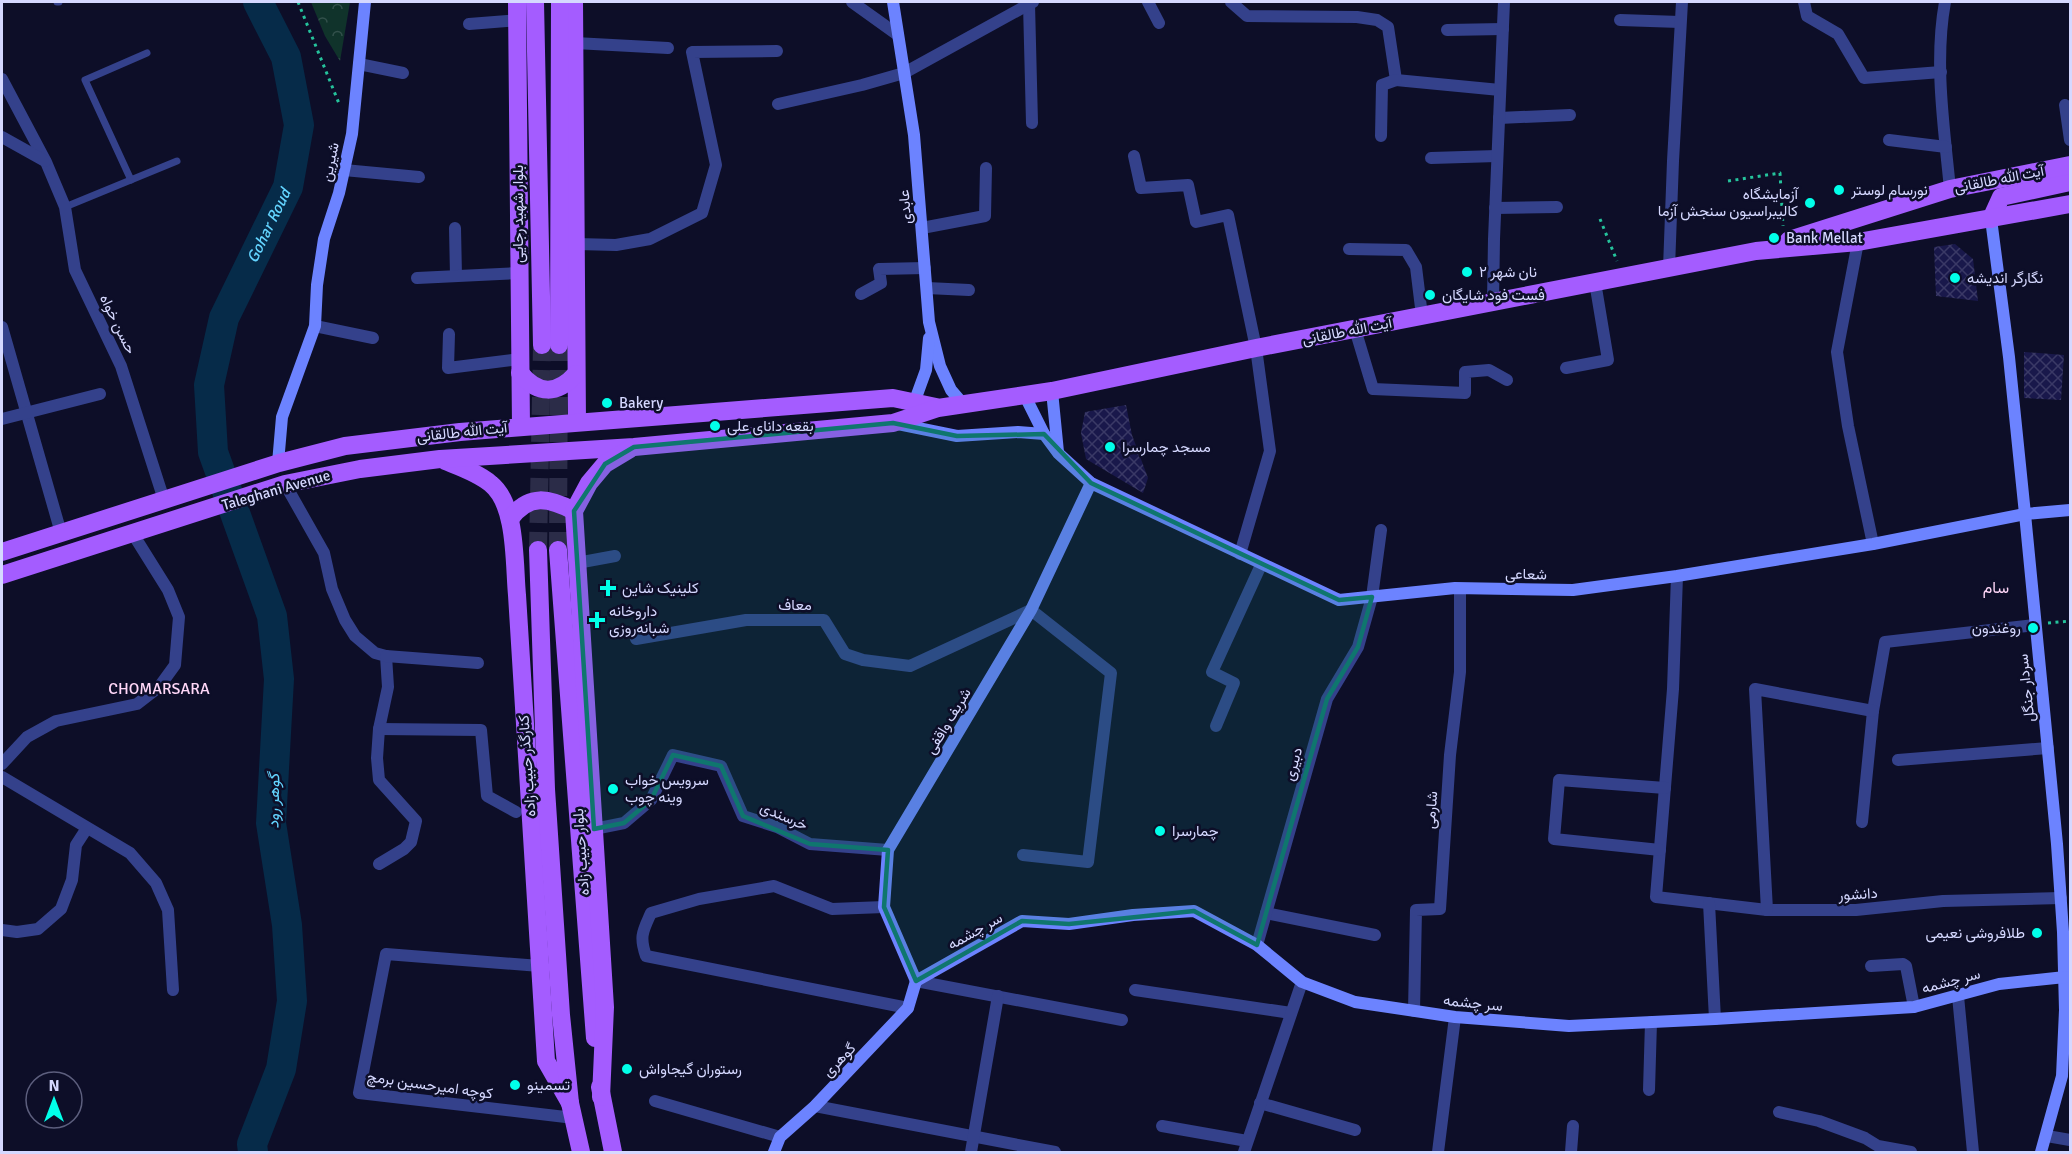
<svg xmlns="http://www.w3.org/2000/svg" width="2072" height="1154" font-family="Signika,Vazirmatn,sans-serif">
  <defs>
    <pattern id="forest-crowns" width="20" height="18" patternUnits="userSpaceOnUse" patternTransform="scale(1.5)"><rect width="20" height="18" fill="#10332b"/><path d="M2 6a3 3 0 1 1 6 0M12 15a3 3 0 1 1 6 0" fill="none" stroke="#32504b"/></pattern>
    <pattern id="building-cross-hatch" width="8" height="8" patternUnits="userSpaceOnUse" patternTransform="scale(1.5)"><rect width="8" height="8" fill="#19184b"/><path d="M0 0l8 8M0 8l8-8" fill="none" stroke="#3a3966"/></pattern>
  </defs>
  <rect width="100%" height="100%" fill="#0d0e28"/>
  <path fill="url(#forest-crowns)" d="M311,2H350L340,61L325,36Z"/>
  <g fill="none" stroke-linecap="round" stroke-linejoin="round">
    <path stroke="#062b49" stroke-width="30" id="s1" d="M253,1152L252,1144L281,1069L292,1001L287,925L271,823L279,679L272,616L213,452L209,385L224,318L288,187L299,125L286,57L258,2"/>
  </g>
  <g fill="url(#building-cross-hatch)">
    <path d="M1955,244L1973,259L1978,301L1936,296L1934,247Z"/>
    <path d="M2024,352L2064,355L2061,400L2024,398Z"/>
    <path d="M1126,405L1132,435L1148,478L1143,493L1086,459L1081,433L1085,412Z"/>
  </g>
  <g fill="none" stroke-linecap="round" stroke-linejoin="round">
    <g stroke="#2b2c48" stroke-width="18" stroke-dasharray="18 9" stroke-linecap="butt">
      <path d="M538,550L542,345"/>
      <path d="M558,550L559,345"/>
    </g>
    <g stroke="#25c39c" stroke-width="3" stroke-dasharray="3 4.5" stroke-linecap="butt">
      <path d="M298,2L340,106"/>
      <path d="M1728,181L1780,173L1783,226"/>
      <path d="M1600,219L1617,261"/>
      <path d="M2048,623L2070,621"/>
    </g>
    <g stroke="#34418b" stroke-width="7">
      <path d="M57,2H59"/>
      <path d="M131,180L85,80L147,53"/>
      <path d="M65,207L177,161"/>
    </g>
    <g stroke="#34418b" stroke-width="12">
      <path d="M852,2L898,35"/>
      <path d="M1148,2L1159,23"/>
      <path d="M1231,2L1247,16L1357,17L1377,20L1388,27L1396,80L1500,90"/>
      <path d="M1804,2L1807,16L1838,34L1864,78L1941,72"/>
      <path d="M1945,2C1934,62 1944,127 1950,189"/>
      <path d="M1029,4L1032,123"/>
      <path d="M1620,20L1680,22"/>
      <path d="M469,24L518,20"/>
      <path d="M1447,30L1503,29"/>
      <path d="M575,43L668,48"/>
      <path d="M359,64L403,73"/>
      <path d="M2,79L46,162L65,207L75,270L121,366L164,500"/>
      <path d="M778,104L862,85L904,73L1033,2"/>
      <path d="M2065,105L2070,140"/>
      <path d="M1499,118L1570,115"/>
      <path d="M1381,136L1382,85L1396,80"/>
      <path d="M2,137L45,161"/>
      <path d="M1889,140L1946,147"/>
      <path d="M1134,156L1141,188L1188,185L1196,222L1228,215L1256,348L1270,451L1240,554"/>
      <path d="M1431,158L1497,156"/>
      <path d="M344,170L419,177"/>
      <path d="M1495,208L1557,207"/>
      <path d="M455,228L456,276"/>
      <path d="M922,228L985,216L986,168"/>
      <path d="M1858,242L1837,352L1848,426L1873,544"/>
      <path d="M577,244L616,245L650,239L702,213L716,165L692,52L777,51"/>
      <path d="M1349,249L1406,250L1416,267L1422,316"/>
      <path d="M1669,268L1673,161L1682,2"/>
      <path d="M417,278L518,273"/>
      <path d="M927,288L969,290"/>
      <path d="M861,294L881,283L879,269L925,268"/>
      <path d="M1493,302L1494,239L1504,2"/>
      <path d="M315,326L373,338"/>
      <path d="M2,327L61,533"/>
      <path d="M1355,329L1373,389L1465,393V372L1489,370L1507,380"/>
      <path d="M449,334L448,368L520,359"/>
      <path d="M1566,368L1608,360L1595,282"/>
      <path d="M2,419L100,394"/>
      <path d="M285,484L324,553L332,589L345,620L355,636L375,653L386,656L388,687L379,729L377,758L379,780L416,821L411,842L404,849L379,864"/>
      <path d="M577,563L615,556"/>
      <path d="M1677,576L1673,689L1656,897L1767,910H1856L1943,901L2061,898"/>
      <path d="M636,639L746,620H824L845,654L863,660L910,666L1031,610L1111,673L1088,862L1023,855"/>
      <path d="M386,656L478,663"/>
      <path d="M1216,726L1234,683L1212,672L1261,565"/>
      <path d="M379,729L481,730L487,796L516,812"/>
      <path d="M1898,760L2048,748"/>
      <path d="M2,764L27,737L56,721L137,704L159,687L175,665L179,617L168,590L133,534"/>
      <path d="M2,777L130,853L156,883L168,910L173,990"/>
      <path d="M1862,822L1873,711L1885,642L2035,625"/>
      <path d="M594,829L624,823L651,800L673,755L721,766L743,816L777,827L810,844L888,850"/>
      <path d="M1660,850L1554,839L1559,780L1665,788"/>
      <path d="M1709,903L1715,1019"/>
      <path d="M884,907L832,909L774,886L699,899L651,913C643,931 639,936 646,956L908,1008"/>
      <path d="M1767,910L1755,689L1873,711"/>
      <path d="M1266,913L1375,935"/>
      <path d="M2,930L17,932L38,929L61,909L72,880L76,845L87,828"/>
      <path d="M1257,945L1327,699L1358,647L1372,597L1381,530"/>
      <path d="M540,966L386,954L359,1093L574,1118"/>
      <path d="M1871,966L1903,964L1906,966L1914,1007"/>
      <path d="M916,981L1122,1020"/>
      <path d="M1135,990L1291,1013"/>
      <path d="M1958,996L1973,1152"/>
      <path d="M1414,1011L1416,910L1440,909L1450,755L1460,672V589"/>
      <path d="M1649,1090L1651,1022"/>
      <path d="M655,1101L780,1137"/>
      <path d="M1260,1103L1355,1130"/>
      <path d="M815,1106L1055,1152"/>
      <path d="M1779,1112L1819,1121L1865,1138L1878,1146L1911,1152"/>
      <path d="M1162,1126L1247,1141"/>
      <path d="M2047,1136L2070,1140"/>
      <path d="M971,1152L998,996"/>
      <path d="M1244,1152L1302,982"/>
      <path d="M1438,1152L1455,1017"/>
      <path d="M1571,1152L1573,1126"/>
    </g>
    <g stroke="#6c83ff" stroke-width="12">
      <path d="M893,2L914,135L929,322L940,366L951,390L963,404"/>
      <path d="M1991,219L2009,357L2025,514L2057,844L2063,932L2065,1010L2062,1076L2041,1152"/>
      <path d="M1052,391L1058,452"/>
      <path d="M1025,396L1044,434L1058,453L1091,483L1339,600L1455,588L1573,590L1677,576L1873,544L2025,514L2070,510"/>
      <path d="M914,403L926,370L929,338"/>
      <path d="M898,424L957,436L1018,432L1044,434"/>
      <path d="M278,463L282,417L315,326L317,285L324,239L339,193L352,134L365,2"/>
      <path d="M916,981L1022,921L1069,924L1133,915L1194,911L1257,945L1302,982L1355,1002L1455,1017L1569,1026L1715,1019L1914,1007L1999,984L2065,977"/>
      <path d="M916,981L884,907L888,850L1031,610L1091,483"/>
      <path d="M774,1152L780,1137L815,1106L908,1008L916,981"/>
    </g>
    <g stroke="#a45cff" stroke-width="18">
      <path d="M517,2L521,427"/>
      <path d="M535,2L542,345"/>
      <path d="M574,2L577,422"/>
      <path d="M1991,219L2001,197L2070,182"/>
      <path d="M1789,240L1950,189L2070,165"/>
      <path d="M559,345L560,2"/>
      <path d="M520,373C538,395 557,395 576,374"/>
      <path d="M445,461C460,467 478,473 491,484C517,505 514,564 517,595L546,1061L570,1103"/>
      <path d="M510,519C529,493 549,498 574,511"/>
      <path d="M538,550L546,789L561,1015L570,1103L581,1152"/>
      <path d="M558,550L595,1038"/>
      <path d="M2,552L279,463L345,446L460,432L893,398L936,407"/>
      <path d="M2,575L285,484L360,469L440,459L634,447L893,423L938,408L1052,391L1256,348L1756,251L1858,242L2070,204"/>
      <path d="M600,1087L613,1152"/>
      <path d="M601,1097L605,1007L574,511L589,483L605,464L630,449"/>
    </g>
  </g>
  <path fill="#0f766e" fill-opacity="0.2" stroke="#0f766e" stroke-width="4.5" stroke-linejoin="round" d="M893,423L957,436L1044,434L1091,483L1339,600L1372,597L1358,647L1327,699L1257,945L1194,911L1069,924L1022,921L916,981L884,907L888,850L810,844L743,816L721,766L673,755L651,800L624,823L594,829L574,511L605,464L634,447Z"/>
  <g fill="#01ffe9" stroke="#0d0e28" stroke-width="2">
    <circle cx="1839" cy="190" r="6"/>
    <circle cx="1810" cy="203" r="6"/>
    <circle cx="1774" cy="238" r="6"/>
    <circle cx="1467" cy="272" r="6"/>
    <circle cx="1955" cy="278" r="6"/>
    <circle cx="1430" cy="295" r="6"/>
    <circle cx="607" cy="403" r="6"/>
    <circle cx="715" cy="426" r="6"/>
    <circle cx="1110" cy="447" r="6"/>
    <path d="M605 579h6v6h6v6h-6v6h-6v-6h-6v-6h6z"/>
    <path d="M594 611h6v6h6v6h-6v6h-6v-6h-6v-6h6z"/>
    <circle cx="2033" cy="628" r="6"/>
    <circle cx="613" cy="789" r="6"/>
    <circle cx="1160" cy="831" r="6"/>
    <circle cx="2037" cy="933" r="6"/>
    <circle cx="627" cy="1069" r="6"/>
    <circle cx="515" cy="1085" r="6"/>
  </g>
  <g text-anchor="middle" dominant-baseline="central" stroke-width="5" stroke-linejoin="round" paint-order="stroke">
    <g font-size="15" fill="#d5d8ff" stroke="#0d0e28">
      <text transform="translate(330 162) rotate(-78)">شیرین</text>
      <text transform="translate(1999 179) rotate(-11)">آیت الله طالقانی</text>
      <text transform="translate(905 207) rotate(-95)">عابدی</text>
      <text transform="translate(518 214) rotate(-90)">بلوار شهید رجایی</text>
      <text transform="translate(118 324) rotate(64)">حسن خواه</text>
      <text transform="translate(1347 331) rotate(-11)">آیت الله طالقانی</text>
      <text transform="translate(462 432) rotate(-6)">آیت الله طالقانی</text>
      <text transform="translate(276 490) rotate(-16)">Taleghani Avenue</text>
      <text transform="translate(1526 574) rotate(1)">شعاعی</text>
      <text x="795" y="605">معاف</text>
      <text transform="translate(2026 688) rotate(-96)">سردار جنگل</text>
      <text transform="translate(948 721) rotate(-59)">شریف واقفی</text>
      <text transform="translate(1293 764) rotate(-74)">دبیری</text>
      <text transform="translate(527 766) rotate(-94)">کنارگذر حبیب زاده</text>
      <text transform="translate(1431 810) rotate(-86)">شارمی</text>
      <text transform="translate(784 816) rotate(23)">خرسندی</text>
      <text transform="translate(581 852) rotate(-94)">بلوار حبیب زاده</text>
      <text transform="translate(1858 894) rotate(-3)">دانشور</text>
      <text transform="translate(975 931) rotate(-29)">سر چشمه</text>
      <text transform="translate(1951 981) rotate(-15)">سر چشمه</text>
      <text transform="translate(1473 1003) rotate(6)">سر چشمه</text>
      <text transform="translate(839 1060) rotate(-46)">گوهری</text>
      <text transform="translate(430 1085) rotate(8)">کوچه امیرحسین برمچ</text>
    </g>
    <g font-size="15" fill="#d5d8ff" stroke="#0d0e28" text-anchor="start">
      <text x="1851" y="190">نورسام لوستر</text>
      <text x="1798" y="194" text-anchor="end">آزمایشگاه<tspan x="1798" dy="17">کالیبراسیون سنجش آزما</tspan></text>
      <text x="1786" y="238">Bank Mellat</text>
      <text x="1479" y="272">نان شهر ۲</text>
      <text x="1967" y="278">نگارگر اندیشه</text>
      <text x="1442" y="295">فست فود شایگان</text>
      <text x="619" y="403">Bakery</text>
      <text x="727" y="426">بقعه دانای علی</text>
      <text x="1122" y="447">مسجد چمارسرا</text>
      <text x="622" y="588">کلینیک شاین</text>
      <text x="609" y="611">داروخانه<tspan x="609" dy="17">شبانه‌روزی</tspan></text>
      <text x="2021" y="628" text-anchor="end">روغندون</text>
      <text x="625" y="780">سرویس خواب<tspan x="625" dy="17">وینه چوب</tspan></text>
      <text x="1172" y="831">چمارسرا</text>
      <text x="2025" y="933" text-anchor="end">طلافروشی نعیمی</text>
      <text x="639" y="1069">رستوران گیجاواش</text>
      <text x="527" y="1085">تسمینو</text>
    </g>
    <g font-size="16" font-style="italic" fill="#63d4ff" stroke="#0d0e28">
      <text stroke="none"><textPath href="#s1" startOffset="957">Gohar Roud</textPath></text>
      <text transform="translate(274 801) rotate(-89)">گوهر رود</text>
    </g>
    <g font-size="16" fill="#ffd7f8" stroke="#0d0e28">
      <text x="1996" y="588">سام</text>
      <text x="159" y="689">CHOMARSARA</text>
    </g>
  </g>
  <rect width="2072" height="1154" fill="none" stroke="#d5d8ff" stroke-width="6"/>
  <g transform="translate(54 1100)"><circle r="28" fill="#0d0e28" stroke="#5d5f7e" stroke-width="1.5"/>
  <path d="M0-4.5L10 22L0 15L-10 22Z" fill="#01ffe9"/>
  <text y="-9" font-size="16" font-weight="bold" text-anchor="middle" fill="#d5d8ff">N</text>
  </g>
</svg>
